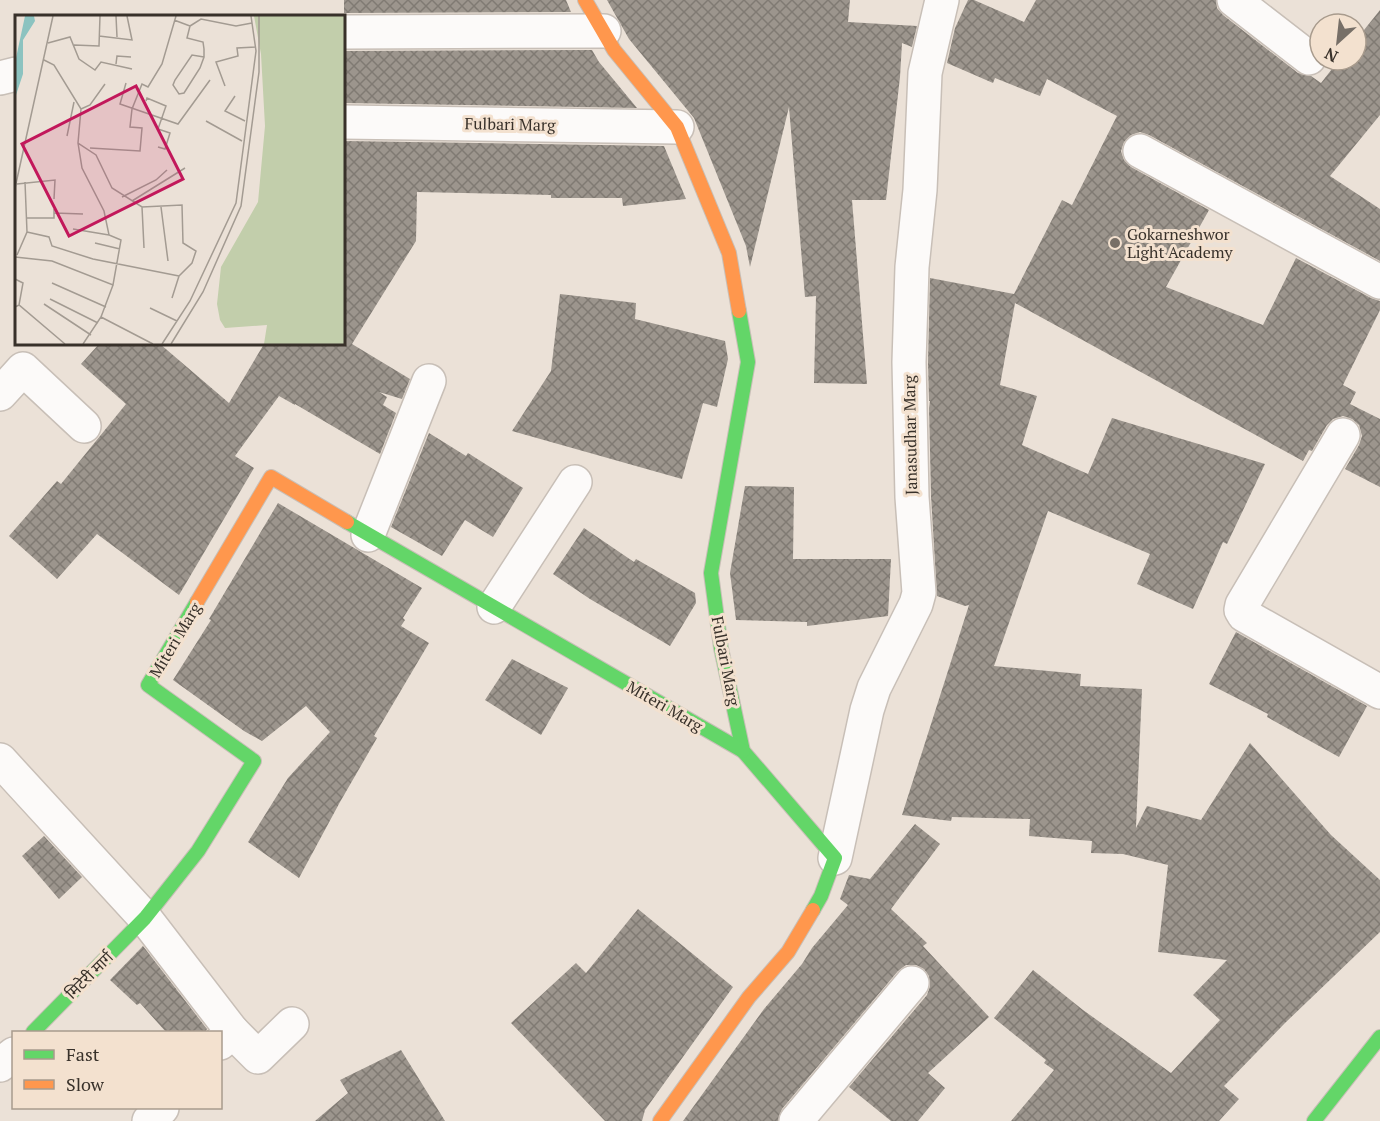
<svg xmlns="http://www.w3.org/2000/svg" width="1380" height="1121" font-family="'PT Serif','Noto Sans Devanagari',serif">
  <defs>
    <pattern id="building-cross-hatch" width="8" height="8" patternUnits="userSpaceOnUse" patternTransform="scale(1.5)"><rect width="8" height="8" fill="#9c958d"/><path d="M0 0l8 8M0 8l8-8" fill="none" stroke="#807a73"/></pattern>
  </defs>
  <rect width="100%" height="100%" fill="#ebe1d7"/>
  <g fill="url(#building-cross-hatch)">
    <path d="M344,0H566L571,12L344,13Z"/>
    <path d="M607,0H850L848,22L917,26L912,47L902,43L900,77L886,200H852L867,384L814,383L816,296L805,297L789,107L750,267L746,246L694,118L629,39Z"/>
    <path d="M968,0H974L1024,22L1036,0H1216L1217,8L1223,15L1298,73L1311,76L1321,83L1339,60H1356V40L1380,10V115L1330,176L1380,209V261L1149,135L1140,132L1131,135L1124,142L1121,151L1124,160L1131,167L1209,210L1166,287L1263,325L1296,258L1371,298L1380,301V310L1343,385L1356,392L1350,404L1380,419V487L1345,469L1359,445L1362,436L1359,425L1352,419L1343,416L1333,419L1327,425L1312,451L1309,450L1303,461L1015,303L1000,385L1037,396L1022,445L1088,474L1112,418L1265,464L1227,544L1223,542L1193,609L1137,584L1150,554L1048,511L994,666L1081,674L1080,686L1142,689L1136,828L1147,806L1201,820L1250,743L1331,835L1380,880V932L1285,1023L1224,1086L1239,1099L1219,1121H1011L1054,1070L1044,1063L1046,1060L994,1018L1033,970L1083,1010L1171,1073L1220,1020L1193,995L1227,960L1158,952L1168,865L1123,854L1091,853L1092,841L1029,836L1030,819L952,817L951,821L902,815L969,605L965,606L937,596L931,496L929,408L930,401H929L928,362L930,278L1014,294L1062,200L1072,205L1117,116L1047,79L1040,96L995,78L993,83L947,63L955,28Z"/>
    <path d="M592,50L599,62L637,108L344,103V51Z"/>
    <path d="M344,141L664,146L686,199L623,206L622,198H551V195L417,192L416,241L352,344L410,379L402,399L379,392L387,397L383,405L396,413L380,454L295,404V405L279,396L235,456L254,468L179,595L97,534L57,579L9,536L57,481L61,484L126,404L81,364L99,344H160L229,403L264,344H344Z"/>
    <path d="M560,294L636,303L635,319L725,341L728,359L717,407L703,403L682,479L512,431L551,371Z"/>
    <path d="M429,433L466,456L468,453L523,488L493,537L465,520L442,556L391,527Z"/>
    <path d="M745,486L794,487L793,559H891L888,616L807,626V622L736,620L730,573Z"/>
    <path d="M278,503L422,588L403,618L405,620L401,626L429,643L374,736L377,738L340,802L299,878L248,842L288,778L330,732L306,706L262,741L244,731L173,680L211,620L209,619Z"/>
    <path d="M584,528L634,562L636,559L695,593L696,603L670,646L590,599L553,574Z"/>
    <path d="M1236,632L1367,706L1339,757L1267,717L1268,714L1209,684Z"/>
    <path d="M512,659L568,688L541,735L485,700Z"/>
    <path d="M915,824L940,844L891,909L927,943L923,946L989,1017L928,1073L945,1088L918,1121H891L849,1087L927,995L930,986L929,976L924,969L916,965H906L898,971L782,1109L778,1121H683L764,1009L802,964L812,948L848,905L840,899L849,875L870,879Z"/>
    <path d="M44,836L82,877L59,899L22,856Z"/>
    <path d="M638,909L733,987L645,1110L642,1121H605L511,1023L576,963L586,973Z"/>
    <path d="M143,946L207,1029L205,1032H166L140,1003L137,1005L110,980Z"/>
    <path d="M401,1050L445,1121H315L348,1093L340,1080Z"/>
  </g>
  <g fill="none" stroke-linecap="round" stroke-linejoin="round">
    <g stroke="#c8bfb7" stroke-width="36">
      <g id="street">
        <path d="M1234,0L1309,58"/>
        <path d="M344,32L604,31"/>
        <path d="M0,78L16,74"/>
        <path d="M344,122L677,127"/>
        <path d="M1140,151L1380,282"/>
        <path d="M0,394L23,369L84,426"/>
        <path d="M1343,435L1242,605L1241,610L1244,615L1380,692"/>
        <path d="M368,535L429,381"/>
        <path d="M494,607L575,482"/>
        <path d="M0,760L145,918L232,1031L220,1043"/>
        <path d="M835,858L867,710L874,688L916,604L919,593L912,497L909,362L912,267L920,190L925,73L942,0"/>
        <path d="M232,1031L258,1057L292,1024"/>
        <path d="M0,1065L14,1054"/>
        <path d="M149,1121L162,1108"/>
        <path d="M796,1121L912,983"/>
      </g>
    </g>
    <g stroke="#c8bfb7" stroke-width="16">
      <g id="fast">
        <path d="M739,311L748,362L711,573L721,648L743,751L835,858L821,896L813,910"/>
        <path d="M347,522L743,751"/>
        <path d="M33,1032L145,918L198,851L254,761L148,685L197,602"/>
        <path d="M1314,1121L1380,1037"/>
      </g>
    </g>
    <g stroke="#c8bfb7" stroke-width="16">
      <g id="slow">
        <path d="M585,0L614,50L677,127L729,253L739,311"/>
        <path d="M197,602L271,477L347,522"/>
        <path d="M660,1121L749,997L788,952L813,910"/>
      </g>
    </g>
    <use href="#street" stroke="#fcfaf9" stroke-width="33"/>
    <use href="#fast" stroke="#63d668" stroke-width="14"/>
    <use href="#slow" stroke="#ff974d" stroke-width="14"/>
  </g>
  <circle fill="#776f67" stroke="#f3e1cf" stroke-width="2" cx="1115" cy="243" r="6"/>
  <g text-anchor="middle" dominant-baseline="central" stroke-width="6" stroke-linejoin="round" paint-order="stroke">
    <g font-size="16" fill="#38312a" stroke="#f3e1cf">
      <text transform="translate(510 124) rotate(1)">Fulbari Marg</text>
      <text transform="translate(910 435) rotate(-91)">Janasudhar Marg</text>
      <text transform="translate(175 640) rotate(-59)">Miteri Marg</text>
      <text transform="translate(726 661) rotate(79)">Fulbari Marg</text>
      <text transform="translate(665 706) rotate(30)">Miteri Marg</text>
      <text transform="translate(89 975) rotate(-45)">मिटेरी मार्ग</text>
    </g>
    <g font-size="16" fill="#38312a" stroke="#f3e1cf" text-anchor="start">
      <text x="1127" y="234">Gokarneshwor<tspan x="1127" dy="18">Light Academy</tspan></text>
    </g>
  </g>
  <g transform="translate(15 15)">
    <rect width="330" height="330" fill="#ebe1d7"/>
    <path d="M239,1H330V329H249L252,310L210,313L205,305L202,289L206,252L243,187L250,111L246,39Z" fill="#c2ceab"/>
    <path d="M10,1H19L20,6L8,25V59L0,83L1,43Z" fill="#8cc3c0"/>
    <path fill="none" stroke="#a39b92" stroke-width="1.5" d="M101,1L102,22M159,5L175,11L172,23L188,27L189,34V42L185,53L169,78L164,79L158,70L160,65L177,40L189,42M175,11L186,4L221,11L237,8M84,21L117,25L112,1M33,28L55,22L64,44L80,55L86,47L117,54M59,30L84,31L85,1M29,45L39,50L66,94L63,128L81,140L97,173L127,192L167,190L168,228L181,236L177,248L164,261M101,49L102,41L116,42M111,68L105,89L163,109L195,65M210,71L201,47L223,41L222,33L241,32M220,81L210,96L230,106M131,86L132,83L151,91L143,114L155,118L150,134L143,132M66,94L75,90L90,69M191,106L227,126M52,121L59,87M75,133L125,136L127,113L115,112L117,94L127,69L133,72L147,49L161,1M2,169L40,165L39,184M0,173L38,1M107,182L141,165L152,155M117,186L170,153M127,192L129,233M146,192L153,246M39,198L68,199M12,203H39V194M58,214L94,220M12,217L34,222L37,231L78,244L164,261M80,228L105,234M2,240L12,217L10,167M0,242L37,246L98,270L106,225L94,220L89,196L67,153L63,128M0,264L8,268L4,290M37,268L91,292M157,283L164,261M35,284L83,308M29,289L76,320M0,292L4,290L50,329M135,293L162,306M86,302L138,329M68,329L86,302L98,270M147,329L175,286L221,188L241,36L236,1M156,329L188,277L226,191L244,57V1"/>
    <path fill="#c2185b" fill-opacity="0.15" stroke="#c2185b" stroke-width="3" d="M121,71L168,164L54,221L7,129Z"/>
    <rect width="330" height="330" fill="none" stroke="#38312a" stroke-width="3"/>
  </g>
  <rect x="12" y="1031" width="210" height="78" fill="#f3e1cf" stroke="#a89b8d" stroke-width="1.5"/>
  <rect x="24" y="1050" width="30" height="9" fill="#63d668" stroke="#a89b8d" stroke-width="1.5"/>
  <text x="66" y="1061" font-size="18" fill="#38312a">Fast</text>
  <rect x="24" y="1080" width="30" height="9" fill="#ff974d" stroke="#a89b8d" stroke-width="1.5"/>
  <text x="66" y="1091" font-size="18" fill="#38312a">Slow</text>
  <g transform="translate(1338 42) rotate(207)"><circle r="28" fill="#f3e1cf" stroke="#a89b8d" stroke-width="1.5"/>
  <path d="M0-4.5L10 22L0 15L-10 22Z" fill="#776f67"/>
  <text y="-9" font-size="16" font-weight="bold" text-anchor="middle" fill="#38312a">N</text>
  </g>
</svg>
